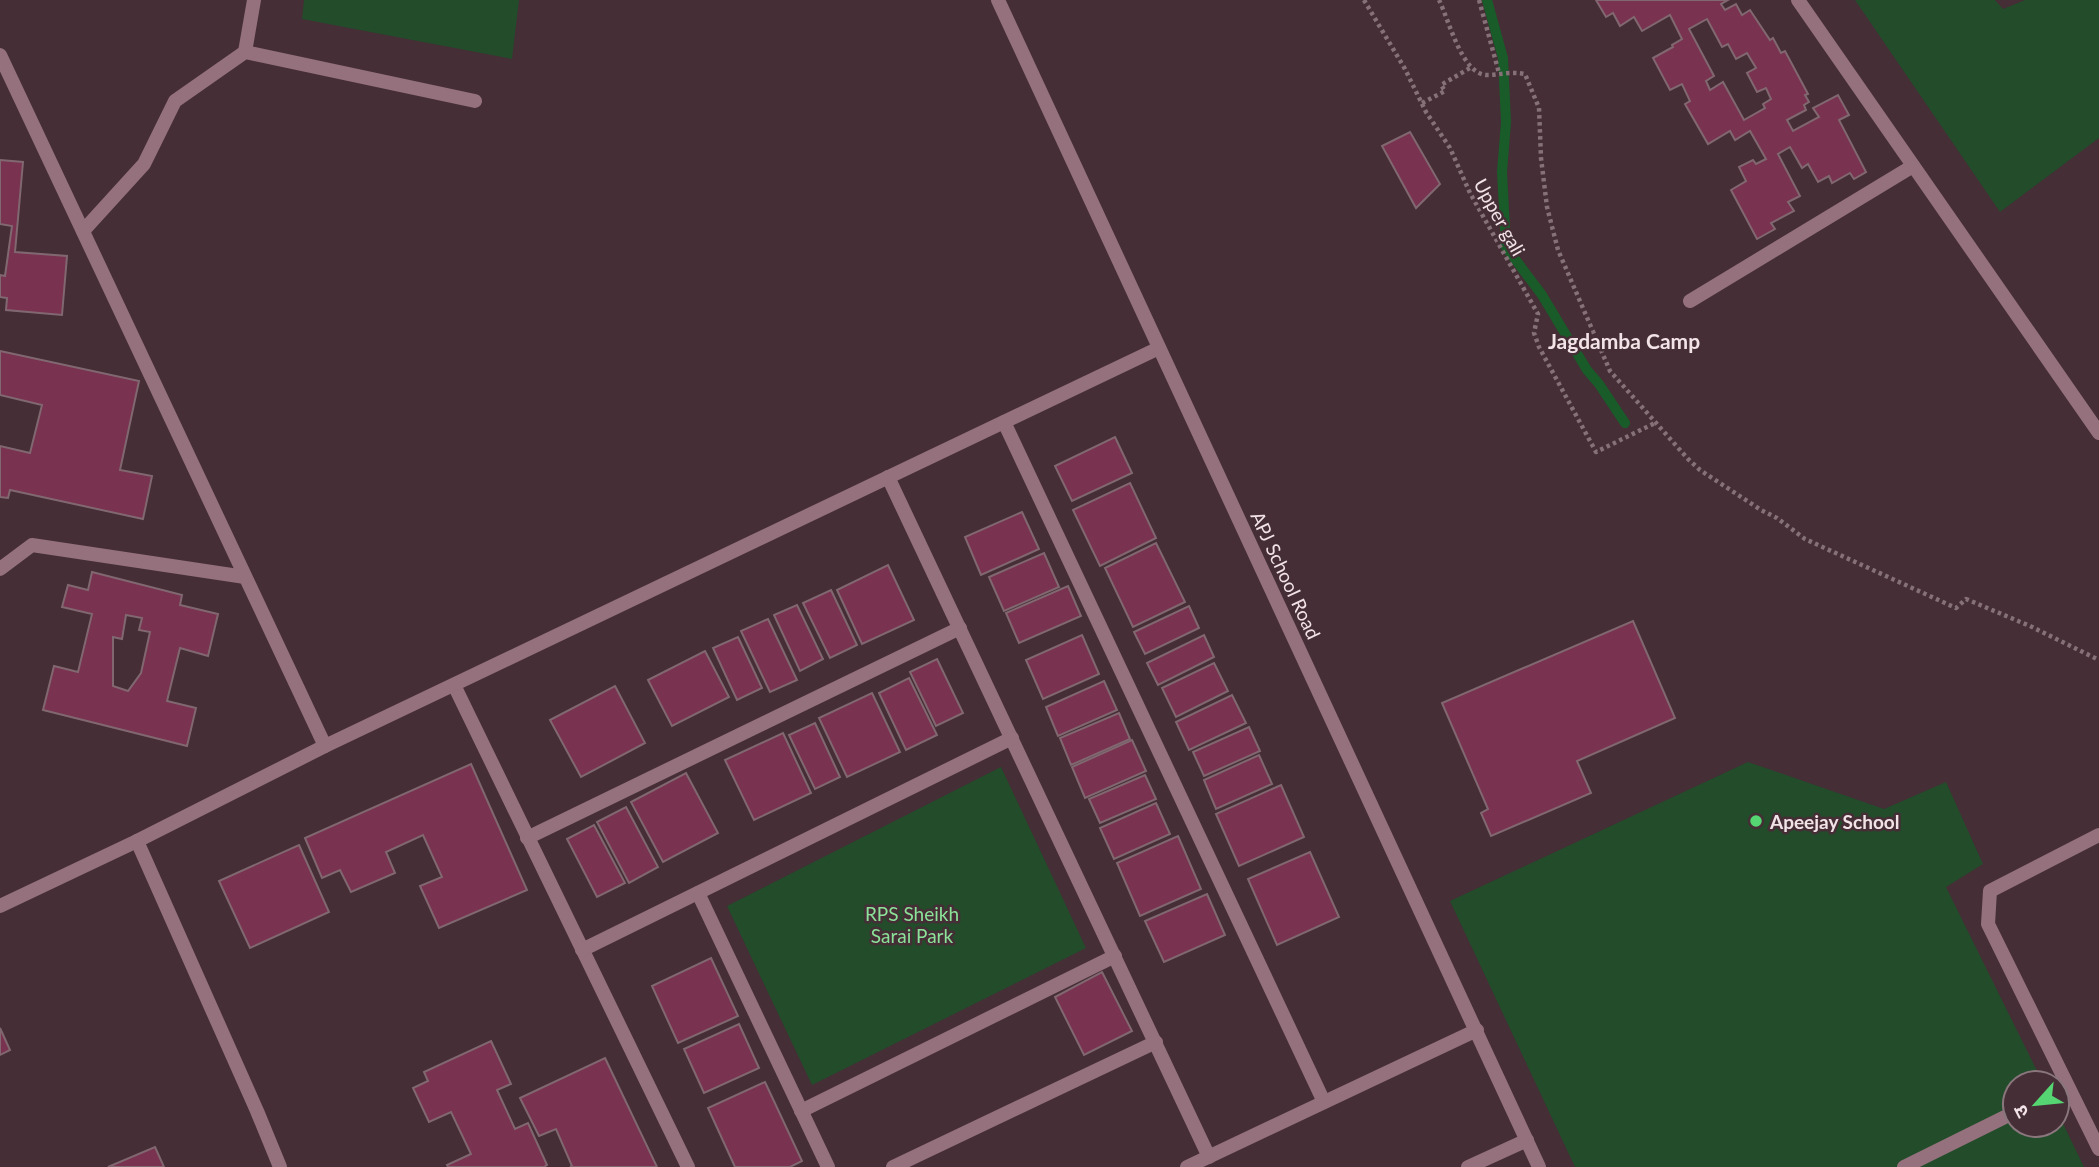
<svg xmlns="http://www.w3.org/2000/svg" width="2099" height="1167" font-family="Lato,'Noto Sans Devanagari',sans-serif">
  <rect width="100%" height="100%" fill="#452e36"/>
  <g fill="#234c2b">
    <path d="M304,0H519L512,59L302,19Z"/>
    <path d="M1855,0H1995L2003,9L2025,0H2099V138L2000,212Z"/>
    <path d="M1748,762L1884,809L1946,782L1983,864L1946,887L2043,1083H2015V1125H2057V1111L2084,1167H1575L1450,901Z"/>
    <path d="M1001,767L1086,948L812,1085L727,906Z"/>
  </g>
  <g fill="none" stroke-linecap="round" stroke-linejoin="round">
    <path stroke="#195b29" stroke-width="10" d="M1487,0L1503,58L1506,122L1502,172L1506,247L1542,295L1587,370L1599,384L1625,423"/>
  </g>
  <g fill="#79324f" stroke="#816770" stroke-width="2" fill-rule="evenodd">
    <path d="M1596,0H1728L1721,4L1725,10L1736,4L1742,15L1750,10L1770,40L1773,38L1781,53L1785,51L1808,94L1805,95L1809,102L1804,105L1806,110L1787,120L1793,131L1819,117L1813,108L1838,95L1849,115L1839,120L1866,172L1854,179L1850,173L1832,183L1829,176L1818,182L1808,164L1802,168L1790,147L1778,154L1800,196L1788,202L1794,211L1771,223L1775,229L1757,239L1731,190L1746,181L1739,167L1753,160L1756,164L1766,159L1750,131L1735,140L1730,131L1708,144L1685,104L1690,101L1682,84L1670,90L1653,58L1673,47L1672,45L1682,39L1670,15L1642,31L1634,17L1620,26L1613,13L1606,17ZM1707,19L1722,47L1728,44L1736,59L1747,53L1756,68L1747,73L1757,92L1766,88L1771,99L1763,104L1765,108L1744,120L1723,82L1710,90L1706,81L1714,76L1689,29Z"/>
    <path d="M1410,132L1440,184L1416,208L1382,146Z"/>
    <path d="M0,160L23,162L15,252L67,256L62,315L6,310L7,298L0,297V275L5,276L12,226L0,224Z"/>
    <path d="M0,351L139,381L120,470L152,476L143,519L10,490L8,498L0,497V446L30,453L42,405L0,395Z"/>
    <path d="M1115,437L1132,473L1072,501L1055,466Z"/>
    <path d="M1130,483L1156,538L1100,566L1073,510Z"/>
    <path d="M1022,512L1039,549L981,575L965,537Z"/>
    <path d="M1156,543L1185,602L1133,627L1105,568Z"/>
    <path d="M1044,553L1059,587L1004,611L989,577Z"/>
    <path d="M888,565L914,620L862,644L837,590Z"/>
    <path d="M92,572L182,595L180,605L218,614L208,656L180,648L167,701L196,708L187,746L43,710L54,666L78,672L92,614L62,607L68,585L88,590ZM126,615L142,618L139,630L150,632L141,673L128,691L113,686V637L122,639Z"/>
    <path d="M1068,586L1081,616L1019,643L1006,613Z"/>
    <path d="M831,590L857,645L830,658L803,603Z"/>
    <path d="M797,605L823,659L800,671L774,615Z"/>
    <path d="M1189,606L1199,628L1145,654L1134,632Z"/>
    <path d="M768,619L797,680L770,692L741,631Z"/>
    <path d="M1633,621L1675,718L1577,761L1591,793L1491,836L1481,813L1488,809L1442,703Z"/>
    <path d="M1082,635L1099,674L1043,699L1026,660Z"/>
    <path d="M1204,635L1214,657L1158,685L1147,663Z"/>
    <path d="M738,637L762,688L737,700L713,648Z"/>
    <path d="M705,651L729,697L672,726L648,680Z"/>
    <path d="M937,659L963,713L936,726L910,672Z"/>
    <path d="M1214,663L1228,691L1176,717L1162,688Z"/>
    <path d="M909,678L937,735L906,750L879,693Z"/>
    <path d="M1104,681L1117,710L1058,736L1046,707Z"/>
    <path d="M615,686L645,743L581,777L550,720Z"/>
    <path d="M872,693L900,752L847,777L819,718Z"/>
    <path d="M1232,695L1246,723L1189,750L1176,722Z"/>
    <path d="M1119,713L1130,739L1071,765L1060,738Z"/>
    <path d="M815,723L840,777L815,789L789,735Z"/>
    <path d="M1249,727L1260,751L1204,776L1193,752Z"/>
    <path d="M783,733L811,793L754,820L725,760Z"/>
    <path d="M1132,740L1146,771L1085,798L1072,767Z"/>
    <path d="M1259,755L1272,784L1216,809L1204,780Z"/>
    <path d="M471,764L527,890L439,928L420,886L442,877L423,835L386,852L395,873L351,892L340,870L322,878L305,838Z"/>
    <path d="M686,773L718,833L663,862L631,802Z"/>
    <path d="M1145,775L1156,799L1100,823L1089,799Z"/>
    <path d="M1281,785L1304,837L1239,866L1216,814Z"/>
    <path d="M1156,803L1170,834L1114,859L1100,828Z"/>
    <path d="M626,807L658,867L629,883L597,822Z"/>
    <path d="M594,825L625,883L597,897L567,839Z"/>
    <path d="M1178,836L1201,889L1140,916L1117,863Z"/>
    <path d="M299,845L329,912L250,948L219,881Z"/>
    <path d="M1310,852L1339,917L1277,945L1248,879Z"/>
    <path d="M1207,894L1225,935L1164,962L1145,921Z"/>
    <path d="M711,958L738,1016L678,1043L652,986Z"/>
    <path d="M1102,972L1132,1031L1084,1055L1055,997Z"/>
    <path d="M739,1024L759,1068L704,1093L684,1049Z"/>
    <path d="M0,1028L10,1050L0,1055Z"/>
    <path d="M491,1041L511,1084L497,1090L515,1129L528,1123L547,1165L544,1167H448L447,1165L471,1154L451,1112L429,1122L413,1088L428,1081L424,1072Z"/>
    <path d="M605,1058L657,1167H570L572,1166L556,1129L539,1136L520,1098Z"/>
    <path d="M765,1082L802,1161L790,1167H735L708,1108Z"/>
    <path d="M155,1147L164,1167H108Z"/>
  </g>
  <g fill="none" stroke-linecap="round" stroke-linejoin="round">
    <g stroke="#857177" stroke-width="4.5" stroke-dasharray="3.5 3.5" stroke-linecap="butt">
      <path d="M1364,0L1405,69L1426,112L1450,148L1470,193L1538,314L1534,333L1539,347L1596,452L1657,422"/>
      <path d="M1439,0C1449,20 1462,75 1487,75C1500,75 1511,71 1525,74L1539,108L1541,158L1547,207L1558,250L1610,371L1688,459L1700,470L1761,510L1777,518L1805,539L1956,608L1966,599L2030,626L2099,660"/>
      <path d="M1479,0L1499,73"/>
      <path d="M1422,103L1445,91L1441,85L1470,68"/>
    </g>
    <g stroke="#94717c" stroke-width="14">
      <path d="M2099,835L1990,891L1988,924L2099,1149"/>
      <path d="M1904,1167L2015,1112"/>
    </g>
    <g stroke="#94717c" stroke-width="14">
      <path d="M1798,0L2099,433"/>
      <path d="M245,52L254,0"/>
      <path d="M0,55L325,746"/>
      <path d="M83,231L144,164L175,101L245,52L475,101"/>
      <path d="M1690,301L1913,166"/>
      <path d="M1004,422L1324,1102"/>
      <path d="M888,477L1209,1157"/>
      <path d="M0,569L32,545L245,577"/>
      <path d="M454,685L688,1167"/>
      <path d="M527,838L960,628"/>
      <path d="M137,841L257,1111L280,1167"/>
      <path d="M698,893L828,1167"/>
      <path d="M0,906L137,841L325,746L1159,348"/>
      <path d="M582,950L1012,738"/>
      <path d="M801,1111L1115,956"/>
      <path d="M893,1167L1156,1042"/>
      <path d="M1187,1167L1477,1030"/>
      <path d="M1468,1167L1527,1140"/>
    </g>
    <path stroke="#94717c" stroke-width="14" d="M998,0L1539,1167"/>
  </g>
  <circle fill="#55d672" stroke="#452e36" stroke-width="2.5" cx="1756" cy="821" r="7"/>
  <g text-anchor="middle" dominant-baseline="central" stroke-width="5" stroke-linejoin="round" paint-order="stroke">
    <g font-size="19" fill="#f2e3e7" stroke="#452e36">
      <text transform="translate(1500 217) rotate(61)">Upper gali</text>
      <text transform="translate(1286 575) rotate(65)">APJ School Road</text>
    </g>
    <g font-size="19" font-weight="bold" fill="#f2e3e7" stroke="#452e36" text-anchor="start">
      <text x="1770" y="821">Apeejay School</text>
    </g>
    <g font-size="19" fill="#8be399" stroke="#452e36">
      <text x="912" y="913">RPS Sheikh<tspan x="912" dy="22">Sarai Park</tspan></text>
    </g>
    <g font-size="21" font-weight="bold" fill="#f2e3e7" stroke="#452e36">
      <text x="1624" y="340">Jagdamba Camp</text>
    </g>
  </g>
  <g transform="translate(2036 1104) rotate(243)"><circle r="33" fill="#452e36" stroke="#8a767d" stroke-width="2"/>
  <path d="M0-5L12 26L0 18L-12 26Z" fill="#55d672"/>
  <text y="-10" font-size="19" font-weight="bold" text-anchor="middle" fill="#f2e3e7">उ</text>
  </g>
</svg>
